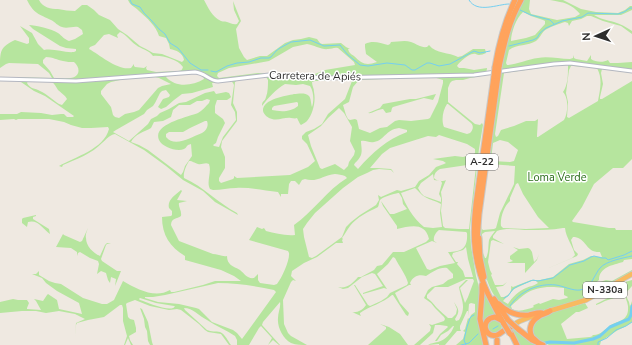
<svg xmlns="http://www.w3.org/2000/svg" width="632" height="345" font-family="'Nunito Sans',sans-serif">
  <rect width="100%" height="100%" fill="#efe9e1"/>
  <g fill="#b6e59e" fill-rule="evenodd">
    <path d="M27,0H39C43,8 51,9 58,9C64,10 69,11 75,11L82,5H87L94,10L99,15L110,20L118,29L127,35L140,46L146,49L153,53L162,54L182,62L184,60C183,53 176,50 170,49L169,44L166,38L159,36C156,26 147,18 139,11C135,6 131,7 128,0H204C208,7 212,17 221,21C224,22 224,21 227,22C231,23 233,25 237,24L239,21L234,10L233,1L241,21L236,29L239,48L244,57L247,60L260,56H267L285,43L293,40L301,39L309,37L317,39L320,43L322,44L341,43L346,47L350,49H348C349,53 351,54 354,56C362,64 366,66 377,62L366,54L365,47V44C373,40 380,43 388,45L390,44L391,42C397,42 405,40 411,42C417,44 421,48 427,47L429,45C436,54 449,52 458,57L462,56L473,49H485L486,53C484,54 481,55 479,55C476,55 477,53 473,54C469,54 459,62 457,66L459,68H464L474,70L487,68L486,75L470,78L463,80H456L452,81L450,83L448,88V102L475,124L480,125L482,123L483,125L479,149L470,228L471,246L476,276L480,291L478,310L485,345H456L463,339L465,332L463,331L465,329L468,318L469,319L471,315L475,312V304L471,303L469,304L468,316V311H467L460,326V329L461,331H457L445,345H439V344L428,345C431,343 434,343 438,342C445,340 452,333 454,326H453L448,331L441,335L437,341H435L440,334L448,327L447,326L440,325H435L433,333L420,345H414L430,331L431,327L429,324L432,325L444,321L445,319L444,317L435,308L431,303L424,298L428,290L432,287L443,284L448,280L453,278V274L447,268C439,267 433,272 426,276C419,274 413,276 410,283L411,285H409L395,293L400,303L409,313L408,316L406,315L393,295H392C383,303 370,306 360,313V314L361,316L352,312C357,313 363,310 366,305L354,285H355L368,305L370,306L381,301L387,297L390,293L407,285L408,283C406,275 399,266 395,258L393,257L388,264L377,274L387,289L384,288L363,294V293L383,286L375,274L372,273L362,277L348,288L343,289L338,287C347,289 353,283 358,277H361L374,270L377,266L382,265L393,252H404L426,242L429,239C425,222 411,226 397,229V226L383,206L381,201L390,214H394L407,209L403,204L402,198L399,193H398C394,194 382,197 380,200C379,202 379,205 378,207C368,212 357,217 350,226C347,230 345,234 342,238L343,239L342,240L343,243H336L317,257L304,263L292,271L291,276L296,281L293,280L291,282L283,300L284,324L288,333L291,336L307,345C302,345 296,345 291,343C283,339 277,327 278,318C278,312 281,307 280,302L263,322L262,325L280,345H279L273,340L268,345L272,338L261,326L259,328L249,345H237V340L235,336C226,330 216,326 207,320C199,316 193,308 184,308L185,310L207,330C211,332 216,331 220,332C225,334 228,341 231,345H229L221,334L208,332L205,330L199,324L181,310L177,309L169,310L150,306L135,300L127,303L126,304L128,317L130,319L134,320L136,328V332L129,336L130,340L133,345H131L128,338L125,345H124L127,336L123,321V308L122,305H120L104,317L88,320L77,323L76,325L75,337L76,323L85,319L75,314L59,311L46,313L36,311H22L0,313V302L13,299L18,300H27L29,303L27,308V309L41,310L36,301L34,299L43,301L47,295L48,294L57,300L59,309L82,314L79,303L57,291L46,283L42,278L32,274H36L39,271V275L49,281L55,283L61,284L83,298L102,304H107L114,300L123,281C137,289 155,299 170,290L171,292H174L203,285L215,281H241L234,276L221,270L185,260V256C170,247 162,235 162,217L171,216L172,215V211L169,208C167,200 175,195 181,190L182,191L177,200L187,201L179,203C178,207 182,211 181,216C177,219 171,218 171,225L179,241L213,254C218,254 222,257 227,256C227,265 233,266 240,270C245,274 247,279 254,278L258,274V280L260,283L274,285L277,284C282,278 290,260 289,253L288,251L249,240L257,227L262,229L264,228L266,231C275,233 285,236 295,235L294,225C313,212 327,190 347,178L345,176C342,175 338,174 335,174C324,175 316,183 305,179L302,180L299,185L295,181H291L289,184L288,194H281V197L278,192C264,191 250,187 236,188C229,188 221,190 213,190L210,189C206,182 212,172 209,164C205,162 202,165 198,164C194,163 193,161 189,161C186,166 183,173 184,178C204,187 218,203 237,213L238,215L215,202L203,191L183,180L166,166L144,150L115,134C109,135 106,140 102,143C93,153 75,160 63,165L62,167L59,166C75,157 104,149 109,129L108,127L91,128H82L71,125L64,122L49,119H18L16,120L14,119L0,120V114H17L21,112L41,113L52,115L61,114H64L67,117H73L74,116L45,96L34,91L21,82L19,81H0V77L52,78L49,73L38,64L9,63L6,64L0,68C0,51 0,47 15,40L27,44L29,43V38L20,26L32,33L38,44L44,50C54,48 64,53 74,52L76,51V49L66,48L60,46L33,29L29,25C35,25 52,29 58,33C62,36 64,39 69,41L75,39L83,34L82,30L78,27C73,26 67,29 62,27C58,26 55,22 51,20C39,14 34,14 27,0ZM120,32C127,35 130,41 136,45C141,49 149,50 153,56C162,55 177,59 183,67C182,70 181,71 178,71L156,72L147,70L146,68L147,66L144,68L135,67L134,66V64L131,68C118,71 100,55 89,49L90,47L95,45L104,35L109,34L118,38L117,35ZM307,44C314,45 322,50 328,49C332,49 334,47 338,48L354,62L355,65L325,70L310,76L258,73L219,78L217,76L218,73L229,68L269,61L293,47ZM46,57C53,57 57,60 63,61C67,62 70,62 74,62C81,68 80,77 70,78C65,79 59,78 54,78L50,71L43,63V60ZM197,73L203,76L204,79C192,86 176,88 166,77L167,75ZM151,76L159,78L171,84L162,86L158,88L139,110L134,112L125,114L119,118L115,117L113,115L111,107L101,94V91L107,84L111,82L129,78L132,79L133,77ZM266,77L268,80C268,85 268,92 266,97C265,102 262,100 262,106C269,97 275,90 285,84L296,85L303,84L310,86C314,92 314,101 312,107C311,104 311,98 309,96C305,92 298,94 294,94C286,96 262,99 263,111C264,115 268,118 272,119C278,121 285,117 291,118C293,118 295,119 297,118L300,124L301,125C303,124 306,122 307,121C313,114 316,101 314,92C314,88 312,86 312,82L315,81H324L329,79H351L352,81L345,99L328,114L322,124L314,129L306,132L302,136V139L307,144L314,159L315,161L308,167L290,175L237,178L234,176V178L233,179L221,183L219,181V178L225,168V157L221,147L222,141L237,121V112L233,103L235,82L238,80ZM433,77L443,80V83L438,102L430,118L428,119L411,121L399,120L395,121L387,127L380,128L370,133L359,129L357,120L355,119L350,120L348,119L346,115L343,105L349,102L353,87L359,80ZM28,81L52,82C55,84 56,87 58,90C61,93 65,95 67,99L62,105L59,104C53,100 47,94 40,91C35,88 30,89 27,83ZM231,81L233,83L234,85L231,105L235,112L236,120L223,137L219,147L214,146L213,145L216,143L218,137L225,123L223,119L215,113V106L217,100H227L230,98L231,97L229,93L226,92L216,94L214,91L205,93L186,102L179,103L169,109L160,113L157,116L151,119L148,124L129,141L113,132L116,130L144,114L147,110L153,106L155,103L160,93L162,91L166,90L170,95L169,97L163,99L158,107L161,109L166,107L174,100L182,94L192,93L213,87L212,83ZM207,99L210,100L209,103C206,106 202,111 198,113C188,117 152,124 159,140C162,147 177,152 184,149C186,148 186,147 188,145L191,144L192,156L185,166L183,172L181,175L148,150L139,145L131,142C135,134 144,132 151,128L154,122L163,121L171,117L173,110L179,105H190L197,101H202ZM297,102L298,103V106C291,112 281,112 272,110V108L274,106ZM447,104H448L471,123C474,126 473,130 470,133L467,134L444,127C441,120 443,110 447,104ZM339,108L344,113L352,127L350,141L355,151L354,155L349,162L348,166L344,170L335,164L322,169L320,168L311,146L308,135L321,126L328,118ZM205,121H207C209,126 206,131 202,133C191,137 175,148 166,137V134L169,132H183L190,128ZM399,128L407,130V132C386,140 373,152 358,169L354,165C355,162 358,161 360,157C363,152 361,146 361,141C366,140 369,143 374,142C385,140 385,130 399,128ZM439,135L467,144L475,149V153L474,154L463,157L455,156L433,159L443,161L446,163L444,164L436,167L429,175L419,181L415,187L401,191L397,190L381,197L378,195L379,200L376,205L360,215L351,222L346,227L342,237L316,256L312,258L309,257L304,237L303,229L307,223L315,213L343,188L358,177L367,173L373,170L379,169L391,170L394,173L392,170L391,169L377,168H370L382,154L390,148L428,136L436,137ZM474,164H476V166L469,229H459L445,228L443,226L441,211L442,200L441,192L446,180C443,182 436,181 434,178C434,174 436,171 440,169ZM433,174L434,180L441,181L442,183L439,194L441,198V202L424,196L421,193L418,188L421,183ZM415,188C419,191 421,195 425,197C430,200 436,201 441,204L440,213L442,227L433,228L424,227C413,218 406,206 401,193ZM439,230L466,232L467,233C468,248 462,252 448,252L455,263L440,266L430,270L427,269L416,248L432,241L437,243L434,241C433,237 436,232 439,230ZM466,247L468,259L473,277H465L463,271L457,264L458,262H456L452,256L453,253L463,250ZM466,279H473L474,281L468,297L465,303L460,288L468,280H466L459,287C461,300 467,306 459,320L456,321L455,319C460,311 459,310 454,302L457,309L456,314L452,318H448C445,315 441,312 437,308C434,305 432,301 427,298V295L435,287H448ZM218,283C237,283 256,286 274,290L276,292L242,339L237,333L233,330L212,322L199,309L196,308L179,304L158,302L145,298V297H153L165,295ZM140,298L156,303L174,306H175C174,307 174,308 173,308C167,311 146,302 140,300L139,299Z"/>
    <path d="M524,0H530L529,9L531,14L557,20L575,17L580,14C575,8 568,3 560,2C557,1 554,1 550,0H563L581,9L596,12L618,13L625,10L630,6H632V10L621,15H594C600,19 607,20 614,22C621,24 626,27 632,31V34L621,26L603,21L591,16H587L581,19L572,21L569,26L568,23L565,22C561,23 547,28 544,31C541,34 540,38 536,41C528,46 517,44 509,50L506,63L507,65C516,65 528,59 538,58C548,56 559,59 570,59L573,58L574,55V58L576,59L587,61L591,55V59C595,62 603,63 608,60L610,63H618L632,62V73L602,69L601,73L603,84L600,97V99H602L632,81V159L623,168H613L594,184L582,207L572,221L573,222L609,228H615L616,230H632V259L624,260L623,262C613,265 599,267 599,280L589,289L585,296L592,293L593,287L600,282L606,280L612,281L632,270V272L612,283L604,282L600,283L597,286L595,293C584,301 569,304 555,307C543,310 526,317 513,312C484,300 478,251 482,225V229L483,230L494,229L496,228L500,213L514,184L515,167V166L489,164L500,73L505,52L510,33L514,19ZM523,12L531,16L543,20L545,21V24L535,35L526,38L511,41C511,33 516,18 523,12ZM561,65H568V67C568,75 568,85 563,92C569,98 568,113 564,120L538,137H537V135L538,119L535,121H526L514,126L501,130L498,136L496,137L495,134L504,73ZM571,66H573L597,68C603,79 600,90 598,101L569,118L567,117L568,102L566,93L569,70ZM500,140L508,142L518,150L514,161L510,162L492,161L491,160L493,143ZM518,183L523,194L538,217L549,228L526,229L503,228L501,226C500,218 504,206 510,201V198L516,184ZM563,228H565C566,238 573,246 575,255L572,258L537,273L577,256L578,254L574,250L571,240L573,237C584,237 585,247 593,251C595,252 599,252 600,252L602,257L591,256L583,260L569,264L553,277L540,280H531L513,287L511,286C512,291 509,295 504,297H501L496,287L503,286L507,282L503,285H495L491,275L492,274L490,270L488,262L491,241L493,240L504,244L493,238V236L497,231C507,227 519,230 529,230C540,230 552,230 563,228ZM495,231C493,234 490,237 489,240C488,247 489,252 486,258H485L483,253L482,234L485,232ZM531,281H536L538,283C534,286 530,286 526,288C519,291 512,297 508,304L503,301L514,289ZM547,287H554L564,288V295L568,297L567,298L559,300L553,299L540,304L539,303L534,305L533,306L534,307C528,309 518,313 512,309L511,306C525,294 528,289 547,287Z"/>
    <path d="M436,94L433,100L424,98L393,107L392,108L391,112L386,113L383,109C378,109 372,114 368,113L380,108L383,104L410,99H416Z"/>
    <path d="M36,215V216L33,217V219L49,229L50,234C43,229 38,219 28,222L27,227L22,223V219L23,218Z"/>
    <path d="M88,228C87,231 85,235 86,238C86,246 93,253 100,256L105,245L107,243L111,244H107L106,245L101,259L102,261L117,271H121L115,286L116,279L111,277L110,283L108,280L106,273L101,271L97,274L99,264L98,261L90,258L80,252L78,253L77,256V252L71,248L56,247L63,234L64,235L80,242L82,241Z"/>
    <path d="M513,247L519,249L528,248L530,249L532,252L534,262L537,259L539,254L537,260L525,273V263H507L513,261L510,259V256L518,250Z"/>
    <path d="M632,280V286L625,294L629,302L630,307L632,301V322C627,327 620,328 615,332C610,335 606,338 601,341L600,345H549C542,342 534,339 533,331C532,328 533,324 535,322C543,313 573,307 585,303L588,308L579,312H576L561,324L567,339L590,337L593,336L592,335C600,336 605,329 611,325C621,320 629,320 628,306C627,301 626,298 623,295L605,301L599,304L596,305V304L608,298L622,294L623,291L612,295V292L619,290L625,282Z"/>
    <path d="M484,290L498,316L483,323L482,317Z"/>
    <path d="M140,308L142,309L148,322L152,342L153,345H150L148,341L147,331L145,327L144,319Z"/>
    <circle cx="495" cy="326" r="7"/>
    <path d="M380,324L389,327L400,334L408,345H368L386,329V327Z"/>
    <path d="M514,327L540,345H519L512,332Z"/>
  </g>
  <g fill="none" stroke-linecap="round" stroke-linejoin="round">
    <g stroke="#75cff0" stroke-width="1">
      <path d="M130,0L132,4L140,7L144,13L151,20L159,29L165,34L170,43L178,48L190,63L201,70H208"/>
      <path d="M469,0C477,14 498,4 509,4"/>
      <path d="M520,10L531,15L550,20L554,24"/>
      <path d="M509,46L533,40L537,38L540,33L546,28L562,21L582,17L588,13L618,14L624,12L630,8H632"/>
      <path d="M211,71L216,72L227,66L237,63L249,62L261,58H269L271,57L276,51L280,48L291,42L310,40L324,46L340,45L347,54L360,65L368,66L387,63L405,65L412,70H415L427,63H430L439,66L450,64L474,51L480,53L490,51"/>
      <path d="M504,298L508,296L513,289L518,286L533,280L538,281L553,278L570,265L584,261L591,257L594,256L602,258H606L608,260L624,255L632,251"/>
      <path d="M510,306C520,291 538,283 556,285C563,286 573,291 580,290C591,289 594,275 600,268C606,261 623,258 632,256"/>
      <path d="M493,329L498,326"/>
      <path d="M461,345L469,343L478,334"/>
      <path d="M466,345L464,340L467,327L470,318L472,316L474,315"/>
      <path d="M598,345V342L607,338L616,330L626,326L632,322"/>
    </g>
    <path stroke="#75cff0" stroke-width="3" d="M545,345V343L550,342L574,343L593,339L600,336L610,327L629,319L631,315L632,306"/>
    <g stroke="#b4b7c1" stroke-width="5">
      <path id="tertiary" d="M0,79L76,81L195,72C205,73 210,81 218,81L269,75L325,78L474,75L554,64L570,63L632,71"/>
    </g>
    <g stroke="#c9c9c9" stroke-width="6">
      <g id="trunk">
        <path d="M546,312L586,300L632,274"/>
        <path d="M511,326L520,321L533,316"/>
      </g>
    </g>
    <g stroke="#c9c9c9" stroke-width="7">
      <g id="motorway">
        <path d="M495,67C499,43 505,21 515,0"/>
        <path d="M499,67C504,44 509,21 521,0"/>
        <path d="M494,76L476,204C472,237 474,264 488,294C493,304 498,314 504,324"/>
        <path d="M479,238L480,258L484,277"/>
        <path d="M477,241L479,214L498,76"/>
        <path d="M482,285V293L480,319L486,345"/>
        <path d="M494,299L508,320"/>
        <path d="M499,304C508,313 518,316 529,315C534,314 538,312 542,313"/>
        <path d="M501,320L495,317C479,319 485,339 497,335C502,333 505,328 511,327"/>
        <path d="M518,329L532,340L543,345"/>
        <path d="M511,333L517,345"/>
        <path d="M539,344C537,341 534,339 532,337C528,330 531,321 538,317C542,314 546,314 550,311"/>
        <path d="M497,345V340"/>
      </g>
    </g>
    <use href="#tertiary" stroke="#fff" stroke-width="3"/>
    <use href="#trunk" stroke="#f8ba60" stroke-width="4.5"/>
    <use href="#motorway" stroke="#ffa35c" stroke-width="5"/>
    <g stroke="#c9c9c9" stroke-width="7" stroke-linecap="butt">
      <g id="motorway-bridge">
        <path d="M494,76L495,67"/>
        <path d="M498,76L499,67"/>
        <path d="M508,320L518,329"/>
        <path d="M504,324L510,334"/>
      </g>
    </g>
    <use href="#motorway-bridge" stroke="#ffa35c" stroke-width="5"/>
  </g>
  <g text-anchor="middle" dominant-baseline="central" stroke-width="3" stroke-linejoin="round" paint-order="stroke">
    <g fill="#fff" stroke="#6d6d6d" stroke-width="1">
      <rect x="466" y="154" width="32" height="16" rx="3"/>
      <rect x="583" y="282" width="44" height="16" rx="3"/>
    </g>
    <g font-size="10" font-weight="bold" fill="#2e2e2e">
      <text x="482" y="162">A-22</text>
      <text x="605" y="290">N-330a</text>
    </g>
    <g font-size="11" fill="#2e2e2e" stroke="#fff">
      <text transform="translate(315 76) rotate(1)">Carretera de Apiés</text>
    </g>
    <g font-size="11" fill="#2c6e1b" stroke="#fff">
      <text x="557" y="177">Loma Verde</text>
    </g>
  </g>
  <g transform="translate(596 36) rotate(267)" stroke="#ffffff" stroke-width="3" paint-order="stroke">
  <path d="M0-3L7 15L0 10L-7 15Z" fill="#2e2e2e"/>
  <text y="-6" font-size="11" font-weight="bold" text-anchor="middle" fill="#2e2e2e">N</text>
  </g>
</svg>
